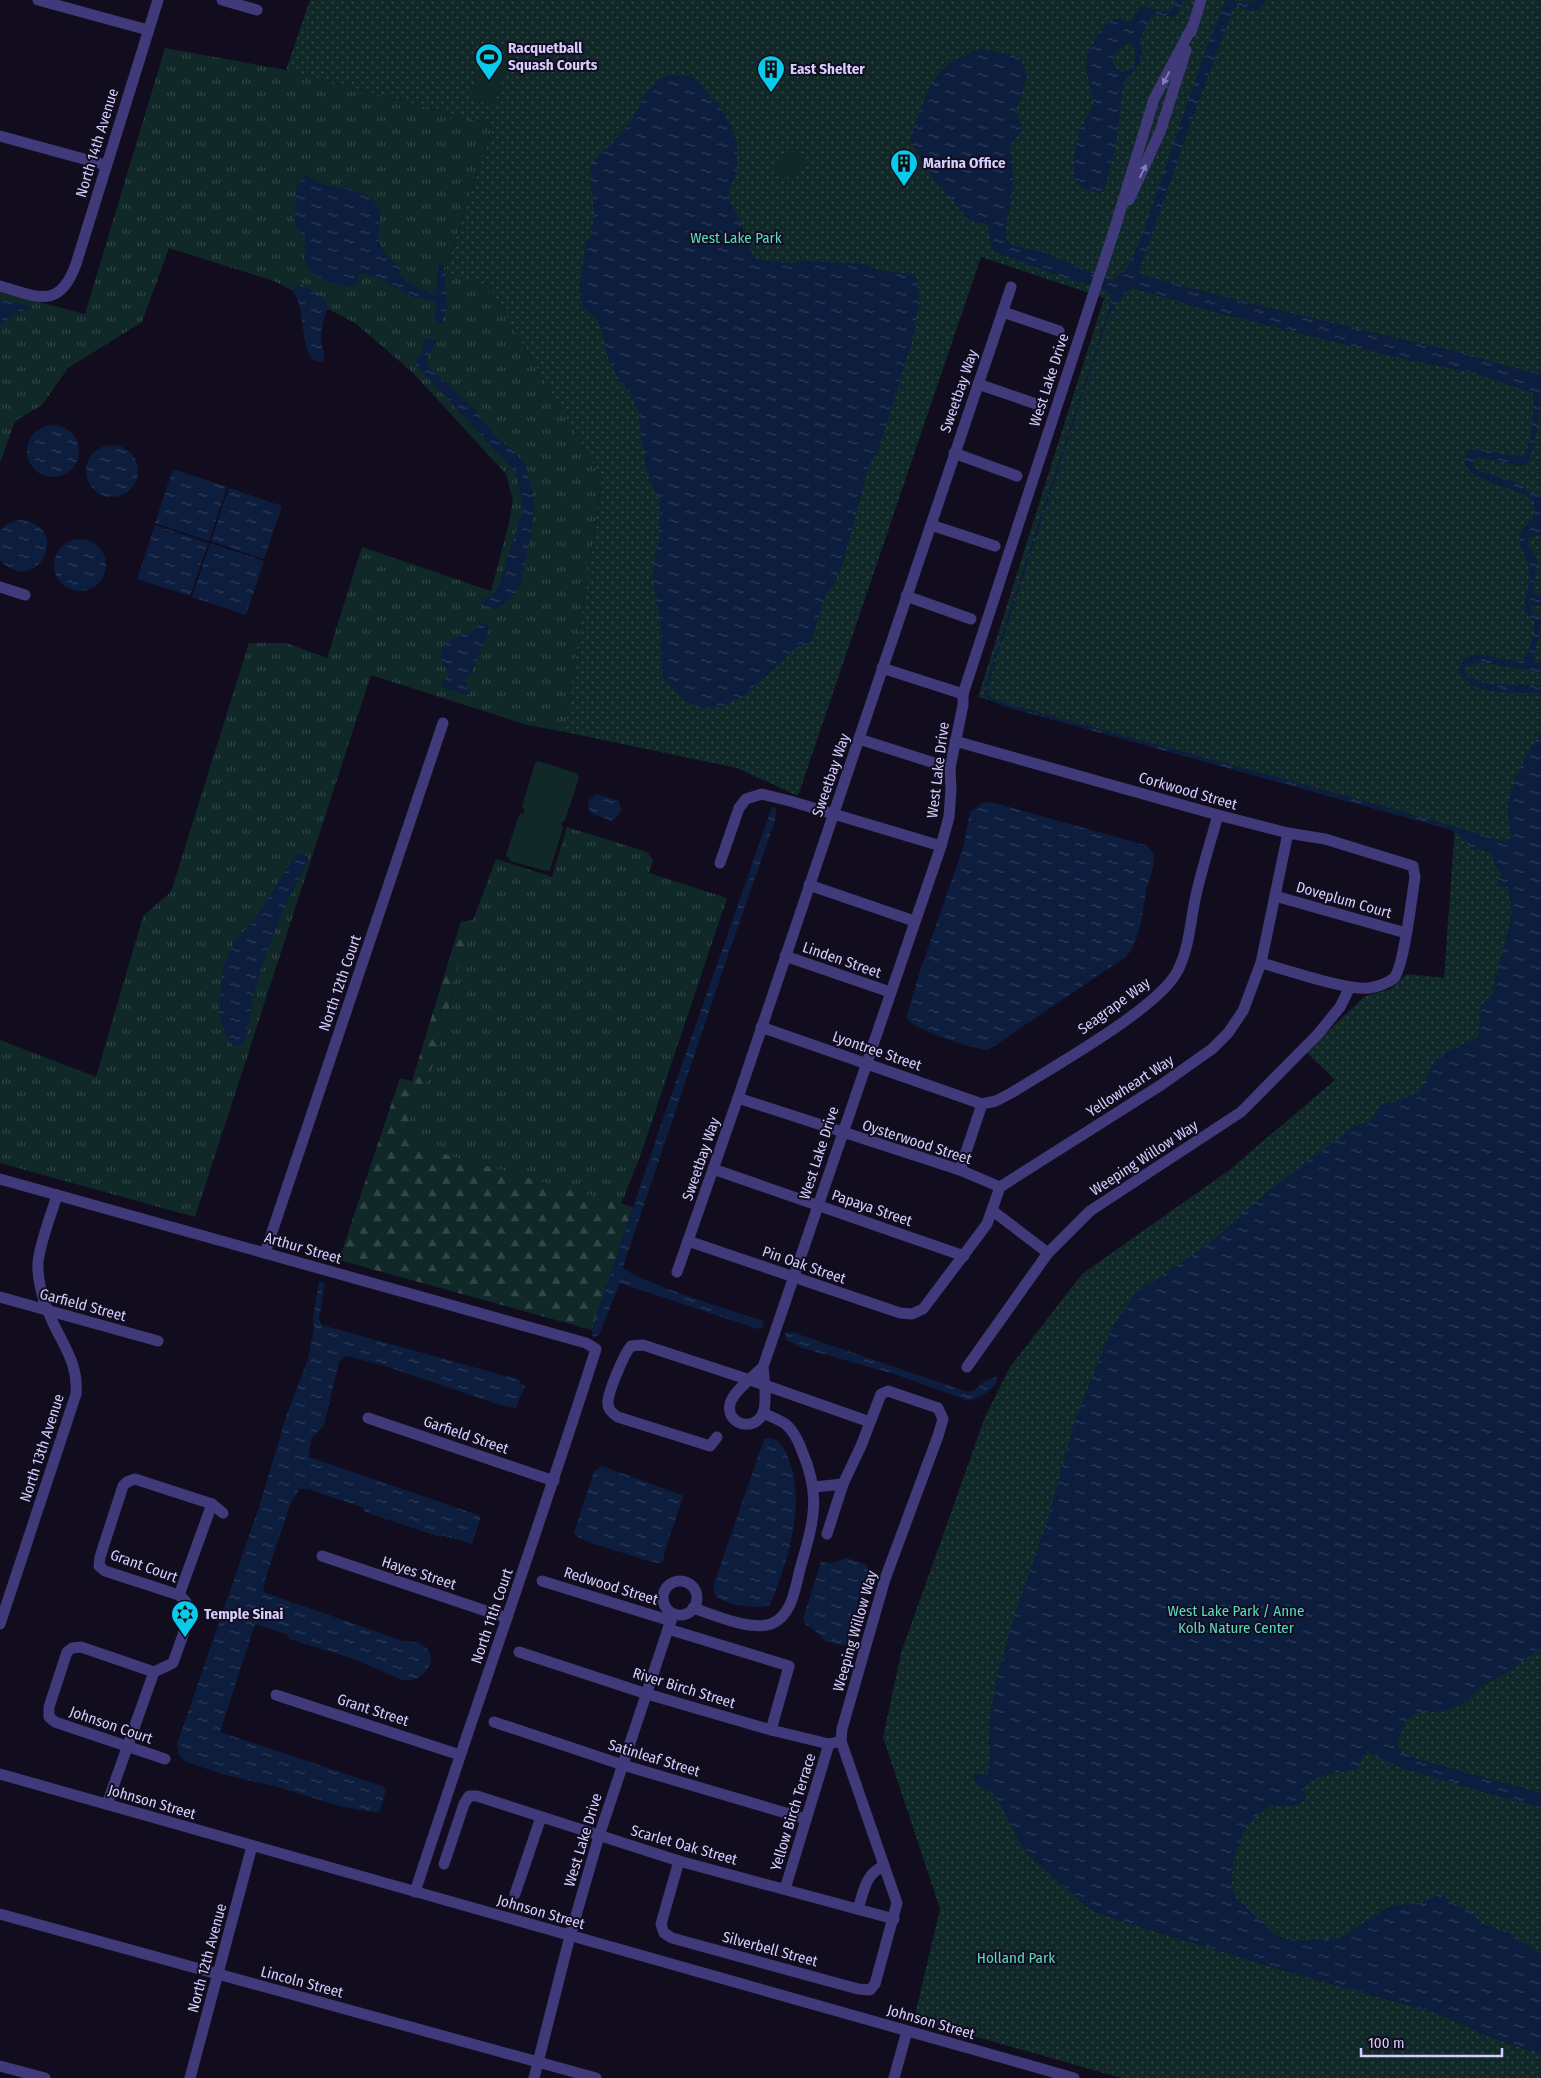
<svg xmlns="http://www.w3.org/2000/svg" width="1541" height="2078" font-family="'Fira Sans Condensed',sans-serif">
  <defs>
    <pattern id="grass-tufts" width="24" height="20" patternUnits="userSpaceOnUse" patternTransform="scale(1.25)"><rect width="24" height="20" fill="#102828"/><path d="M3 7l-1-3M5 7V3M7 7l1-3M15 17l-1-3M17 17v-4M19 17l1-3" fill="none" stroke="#324648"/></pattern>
    <pattern id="forest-firs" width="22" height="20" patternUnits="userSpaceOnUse" patternTransform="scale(1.25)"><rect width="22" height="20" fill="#102828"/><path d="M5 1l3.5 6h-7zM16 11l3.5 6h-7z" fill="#324648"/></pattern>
    <pattern id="park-dots" width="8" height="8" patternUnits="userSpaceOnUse" patternTransform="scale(1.25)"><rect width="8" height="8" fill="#102828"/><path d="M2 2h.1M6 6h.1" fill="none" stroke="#324648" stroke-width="1.8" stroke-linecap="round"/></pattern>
    <pattern id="water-ripples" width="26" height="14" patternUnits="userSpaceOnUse" patternTransform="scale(1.25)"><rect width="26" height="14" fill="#0d1d3e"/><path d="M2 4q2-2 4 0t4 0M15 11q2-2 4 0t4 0" fill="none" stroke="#2f3d5b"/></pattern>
  </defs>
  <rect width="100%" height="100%" fill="#110d1e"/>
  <g fill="url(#grass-tufts)">
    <path d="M165,48L286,70L493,125L445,271L490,288L602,478L565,732L527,725L371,675L195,1217L0,1163V1040L96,1077L143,916L171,892L249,643H286L327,658L362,547L491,591L509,523L513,500L506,474L412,372L355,323L274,281L169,248L142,322L68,368L42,405L15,421L0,463V292L85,314Z"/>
    <path d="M567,827L647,852L653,861L649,873L727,898L642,1151L621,1204L422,1148L423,1139L404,1133L432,1068L451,1001L453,981L465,951L468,936L459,927L461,922L473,920L496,859L552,877Z"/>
  </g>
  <path fill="url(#forest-firs)" d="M459,927L468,936L465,951L453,981L451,1001L432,1068L404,1133L424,1139L423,1148L633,1207L592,1330L339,1260L400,1078L412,1081Z"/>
  <path fill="url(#park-dots)" d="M310,0H1541V2037L1027,1853L1086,1906L1102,1915L1289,1972L1437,2013L1490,2037L1541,2054V2078H1121L914,2019L940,1909L883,1737L901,1653L985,1417L1010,1367L1082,1274L1228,1171L1335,1080L1306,1052L1365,996L1390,989L1407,974L1444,978L1455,827L978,697L1104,298L981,257L798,796L737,768L565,732L602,478L490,288L445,272L493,125L286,70Z"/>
  <g fill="#102828">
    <path d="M486,49L509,57L494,106L470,98Z"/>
    <path d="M797,149L807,164L782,181L772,166Z"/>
    <path d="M538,761L576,773L579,778L565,820L561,823L563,828L550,870L546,871L510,861L506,855L519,815L525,812L522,806L535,763Z"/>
  </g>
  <g fill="url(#water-ripples)" fill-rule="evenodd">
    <path d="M1176,0H1184L1176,17L1152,14L1142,34L1140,44L1143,54L1139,65L1123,83L1116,145L1104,190L1101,193L1091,191L1076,183L1074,175V158L1080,129L1093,106L1094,98L1090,90L1086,66L1088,53L1101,29L1112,20L1120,18L1129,23C1135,19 1138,15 1138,7C1151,5 1161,14 1173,10ZM1126,43L1131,44C1139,56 1137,70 1121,72C1113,67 1112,63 1113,54Z"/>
    <path d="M1228,0L1251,2L1254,0H1266C1258,14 1251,12 1238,6L1232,12L1188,130L1138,274C1241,302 1345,326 1449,350C1480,357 1509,368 1541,374C1541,403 1539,435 1528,463L1520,466L1479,457L1474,460L1473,466L1479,471L1515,482L1541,498V535L1529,537L1527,542L1538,560L1533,590L1535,595L1541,596V606H1532L1530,608L1537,618L1541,619C1541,632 1536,645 1533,659L1536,663H1541V672L1479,662L1466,667L1465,672L1467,677L1486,684L1541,685V693C1515,692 1470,698 1458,669L1465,658L1478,654L1521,662C1531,653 1533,636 1535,623L1524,611C1525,599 1529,587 1529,575C1529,551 1506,538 1533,519L1534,502C1528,498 1523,493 1517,491C1500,484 1452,477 1469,450C1488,448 1505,457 1523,456C1533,444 1533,410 1533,393L1474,373L1391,356L1203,309L1132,288L1129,289L1113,308L1107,320L988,685V694L992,699C1162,748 1334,790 1503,841L1512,839C1512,831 1508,824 1508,816C1505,793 1527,751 1541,734V1648L1502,1676L1481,1686L1464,1703L1446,1711L1416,1713L1411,1716L1404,1724L1397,1744L1402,1753L1417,1759L1541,1793V1807L1490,1794L1396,1766L1368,1752L1364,1755L1358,1769C1342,1773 1315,1772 1304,1788L1306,1799L1298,1805L1272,1806L1259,1814L1250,1822L1243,1833L1233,1862L1232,1884L1234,1896L1278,1937L1300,1941L1340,1938L1390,1906L1421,1903L1441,1893L1454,1904L1469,1911L1482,1924L1508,1932L1541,1955V2054L1490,2037L1437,2013L1289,1972L1102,1915L1086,1906L1027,1853L1018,1840L999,1801L990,1790L979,1787L972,1774L985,1775L990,1766L989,1724L997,1676L1012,1623L1049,1515L1075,1420L1112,1328L1136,1293L1210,1243L1268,1191L1355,1126L1370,1121L1382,1104L1395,1102L1419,1093L1435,1060L1448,1051L1476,1039L1479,1034L1481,1006L1492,994L1512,913L1508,887L1496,886L1502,874L1494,864L1492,854L1480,849L1473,850L1459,835L1451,830L1003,706L991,701L984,695L985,685L1110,306L1112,295C1104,287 1087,282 1076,282L1003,255L992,248L987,224L970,221L935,180L910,141C922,107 930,63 971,54L973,50L983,49L1020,57L1027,77L1016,110L1022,130L1009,147C1014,165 1014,188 1010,207C1007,224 1003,222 1008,242L1015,246L1042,252L1112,281L1122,272H1125L1140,241L1208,44L1225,2Z"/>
    <path d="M670,75H683L691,77L699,82L710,98L716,101L731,125L737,145V166L735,178L728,190V198L738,217L753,257L759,260L787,263L803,261L864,264C879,273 899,270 916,277L920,304L916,315L914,335L879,448L868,468L843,563L836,580L825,596L812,639L807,644L793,649L784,660L742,697L720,707L703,708L685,701L664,679L662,672L661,626L652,571L659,541L660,500L653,490L651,480L648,474L641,438L639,413L632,396L617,376L608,358L601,328L596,318L582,305L579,289L586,243L590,237L594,216L590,168L599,155L611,145L633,118L644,96L659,80Z"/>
    <path d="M306,175C330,196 363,178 381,211C377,239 376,249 400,267V275L407,282L436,296L438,265L444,266L447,306L442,324L434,321L437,303L407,295L385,281L364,273L359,275L356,286C340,288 314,280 307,265C302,256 307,244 305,234L303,232L300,233L294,222L297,184Z"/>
    <path d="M302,285C312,290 324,296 328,307C324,318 321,328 321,340C322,348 326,354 323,361C298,368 307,303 293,293L296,286Z"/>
    <path d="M0,300L28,305L29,310L21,311L0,325Z"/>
    <path d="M426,336L436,342L429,354L427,365L475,410L495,436L513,450L526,466L535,504L527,555L520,584L514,595L497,609L483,605L481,600L492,596L498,588L523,510L516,473L416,365V361L422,352Z"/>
    <circle cx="53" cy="451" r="26"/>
    <circle cx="112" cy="471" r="26"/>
    <path d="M173,469L227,487L209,541L155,523Z"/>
    <path d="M229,488L282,506L264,559L211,541Z"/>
    <path d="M17,520C75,522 38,600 0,560V531L7,524Z"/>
    <path d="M155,525L208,543L190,596L137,579Z"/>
    <circle cx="80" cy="565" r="26"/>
    <path d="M210,543L264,561L246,615L192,597Z"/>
    <path d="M478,621L488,625L489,628L471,674L464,680L471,693L466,695L441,687L443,680L449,677C448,668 440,663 441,654C443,635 467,637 478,627Z"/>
    <path d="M597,794L619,801L621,811L615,819L613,818L612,821L590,813L588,801Z"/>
    <path d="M991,802L1145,845C1149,848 1153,851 1154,857C1155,865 1149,878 1147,887C1142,910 1142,937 1127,956L988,1050C973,1049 914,1030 906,1018L920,971L963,848L970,812L982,803Z"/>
    <path d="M772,807L776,808L775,821L728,955L623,1267C632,1280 742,1314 763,1321L764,1327L758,1329L620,1283L599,1335L593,1337L592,1330L665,1113Z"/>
    <path d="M302,854L307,856L308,862C284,903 267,947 254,993C249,1011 250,1027 243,1045L233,1046L224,1032L219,1010L222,971L235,939L251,925L293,859L297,855Z"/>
    <path d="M319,1281L325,1283L319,1319L322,1325L520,1380L521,1384L525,1385L516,1408L500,1405L382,1365L346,1356L339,1362L324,1425L311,1439L309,1457L481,1516L472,1544L442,1535L440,1537L365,1512L364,1508L308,1489H299L290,1505L265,1580L263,1590L266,1593L403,1641C447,1640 433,1684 402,1680L351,1658L289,1639L288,1635L255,1624L220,1732L382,1786L386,1789L380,1811L378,1813L343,1807L274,1786L222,1774L184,1761L178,1753L177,1744L259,1507L286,1417L308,1359L314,1329L313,1318Z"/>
    <path d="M792,1332L968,1392L976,1389L986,1380L996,1377L997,1382C990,1391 980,1398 969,1401L897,1375L802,1348L785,1339V1333Z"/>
    <path d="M770,1438C782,1440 785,1450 789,1460C806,1506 788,1561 770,1605C758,1610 726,1605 716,1596C712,1592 714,1588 714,1584L763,1442L764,1439Z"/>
    <path d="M602,1466L682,1495L683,1498L664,1553V1560L661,1563L652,1562L585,1541L578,1537L574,1533L594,1471Z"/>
    <path d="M846,1558L867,1565L871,1578L851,1640L844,1646L825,1641L818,1633L805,1624L803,1619L821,1562L832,1563Z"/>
  </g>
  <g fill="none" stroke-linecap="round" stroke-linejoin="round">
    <g stroke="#403a7b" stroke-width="11">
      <path d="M38,0L148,30"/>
      <path d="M222,0L257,10"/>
      <path d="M1191,32L1201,0"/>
      <path d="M0,136L106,165"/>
      <path d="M1129,200L1160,132L1186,50"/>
      <path d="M0,286C37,297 60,310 76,264L158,0"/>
      <path d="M1003,312L1059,331"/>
      <path d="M978,384L1042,406"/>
      <path d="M954,453L1017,476"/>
      <path d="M931,525L995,546"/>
      <path d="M0,587L25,595"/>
      <path d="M906,596L971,619"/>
      <path d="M882,668L963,694"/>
      <path d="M859,739L950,768"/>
      <path d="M955,741L1218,815L1288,833L1325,839L1413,866L1415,877C1412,895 1404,967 1394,978C1388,983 1377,987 1369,988C1347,991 1285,969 1261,963"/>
      <path d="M720,863L739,808L746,799L762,794L790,801L941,846"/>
      <path d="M809,885L914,921"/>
      <path d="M1275,896L1406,933"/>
      <path d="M785,956L890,992"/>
      <path d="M761,1027L982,1104"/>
      <path d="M738,1098L960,1170L1000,1187"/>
      <path d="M713,1169L964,1256"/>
      <path d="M960,1170L982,1104L996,1101L1013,1092C1051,1068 1161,1007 1178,970C1189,948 1190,924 1195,900C1201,871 1210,844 1218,815"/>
      <path d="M0,1179L586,1343L596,1349C538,1531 474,1711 415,1892"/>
      <path d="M993,1211L1048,1253"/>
      <path d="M688,1241L900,1313L912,1314L923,1309L987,1224L1000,1187L1161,1085L1212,1049L1228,1033L1243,1011L1261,963L1288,833"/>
      <path d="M265,1253L443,723"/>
      <path d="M677,1272L738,1098L1011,287"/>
      <path d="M0,1297L158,1341"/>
      <path d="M763,1367C753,1377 737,1388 731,1401C722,1424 757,1435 764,1410C767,1397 764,1380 763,1367L941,846L949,817L951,790L950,768L963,705V694L1114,231L1154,99L1193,25"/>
      <path d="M967,1367L1048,1253L1090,1211L1241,1112L1318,1034L1340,1007L1350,987"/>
      <path d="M368,1418L554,1481"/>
      <path d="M717,1437L710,1446L618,1417C612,1413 607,1409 608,1401C609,1390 624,1354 631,1346L643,1345L750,1380L870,1422"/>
      <path d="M814,1487L843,1484"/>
      <path d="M322,1556L507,1618"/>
      <path d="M542,1581L671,1621"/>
      <circle cx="680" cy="1598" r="17"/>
      <path d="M179,1595L105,1571L99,1566L100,1557L123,1486L127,1482L135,1479L212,1504L223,1513"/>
      <path d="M693,1608C714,1615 750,1631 771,1624C792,1616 795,1589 800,1569C813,1523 822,1497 802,1451C798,1440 793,1429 784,1423C777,1419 770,1416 763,1413"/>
      <path d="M0,1624L76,1394C79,1360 59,1341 48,1311C42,1298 37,1276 38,1262C41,1239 51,1216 57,1195"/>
      <path d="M668,1629L789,1666L771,1730"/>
      <path d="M519,1652L647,1694L771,1730L829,1744L841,1741"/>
      <path d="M154,1672L81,1647L72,1648L67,1652L49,1707V1717L55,1722L165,1759"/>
      <path d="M276,1695L460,1755"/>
      <path d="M494,1722L623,1765L806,1819"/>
      <path d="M0,1774L1074,2078"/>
      <path d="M107,1804L154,1672L173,1663L190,1615L186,1602L179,1595L212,1504"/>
      <path d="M679,1861L661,1924L664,1933L672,1938L858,1989L870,1990L875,1984L897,1903L841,1741L842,1729L885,1579L938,1436L943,1419L938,1408L888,1391L881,1394L861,1446L843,1484L827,1534"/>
      <path d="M444,1864L464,1804L469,1796H477L679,1861L894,1919"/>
      <path d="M785,1889L829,1744"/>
      <path d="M515,1894L541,1817"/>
      <path d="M858,1909C864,1891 865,1874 884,1866"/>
      <path d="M0,1914L596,2078"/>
      <path d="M0,2066L45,2078"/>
      <path d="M190,2078L252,1846"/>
      <path d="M534,2078L570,1936L599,1836L673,1614"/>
      <path d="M894,2078L907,2031"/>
    </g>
  </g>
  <defs><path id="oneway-solid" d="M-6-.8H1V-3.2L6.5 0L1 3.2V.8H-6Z" transform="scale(1.25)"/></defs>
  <g fill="#837cb6">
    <use href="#oneway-solid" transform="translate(1166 78) rotate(118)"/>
    <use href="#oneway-solid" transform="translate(1143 171) rotate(-65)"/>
  </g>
  <defs>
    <g id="stadium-pin" transform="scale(1.4375)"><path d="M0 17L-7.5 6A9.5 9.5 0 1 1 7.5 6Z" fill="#0acaeb" stroke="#110d1e"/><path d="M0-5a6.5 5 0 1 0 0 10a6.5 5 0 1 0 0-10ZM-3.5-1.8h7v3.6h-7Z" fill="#111"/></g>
    <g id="building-pin" transform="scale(1.4375)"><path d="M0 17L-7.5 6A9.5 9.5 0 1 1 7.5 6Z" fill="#0acaeb" stroke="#110d1e"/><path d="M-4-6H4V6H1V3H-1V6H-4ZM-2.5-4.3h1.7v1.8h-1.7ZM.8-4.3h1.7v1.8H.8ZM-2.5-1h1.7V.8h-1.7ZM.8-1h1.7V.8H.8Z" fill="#111"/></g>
    <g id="synagogue-pin" transform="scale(1.4375)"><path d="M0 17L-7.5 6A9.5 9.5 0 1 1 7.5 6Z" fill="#0acaeb" stroke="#110d1e"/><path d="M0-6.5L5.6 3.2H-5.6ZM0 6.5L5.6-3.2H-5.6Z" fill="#111"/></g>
  </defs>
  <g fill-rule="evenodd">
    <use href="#stadium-pin" x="489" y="57"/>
    <use href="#building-pin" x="771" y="69"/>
    <use href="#building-pin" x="904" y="163"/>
    <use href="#synagogue-pin" x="185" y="1614"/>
  </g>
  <g text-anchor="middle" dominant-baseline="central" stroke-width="4" stroke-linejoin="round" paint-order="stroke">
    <g font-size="15" font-weight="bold" fill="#d5cdfd" stroke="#110d1e" text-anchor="start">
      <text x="508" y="48">Racquetball<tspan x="508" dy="17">Squash Courts</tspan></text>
      <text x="790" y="69">East Shelter</text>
      <text x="923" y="163">Marina Office</text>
      <text x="204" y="1614">Temple Sinai</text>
    </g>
    <g font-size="15" fill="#d5cdfd" stroke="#110d1e">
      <text transform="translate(97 143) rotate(-73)">North 14th Avenue</text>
      <text transform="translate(1049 380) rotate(-72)">West Lake Drive</text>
      <text transform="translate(959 391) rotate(-71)">Sweetbay Way</text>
      <text transform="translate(938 770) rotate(-83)">West Lake Drive</text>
      <text transform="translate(831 775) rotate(-71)">Sweetbay Way</text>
      <text transform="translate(1188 791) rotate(16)">Corkwood Street</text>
      <text transform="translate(1344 900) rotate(16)">Doveplum Court</text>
      <text transform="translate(842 960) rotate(19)">Linden Street</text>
      <text transform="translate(340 983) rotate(-71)">North 12th Court</text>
      <text transform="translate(1114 1006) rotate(-36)">Seagrape Way</text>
      <text transform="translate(877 1051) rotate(19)">Lyontree Street</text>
      <text transform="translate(1130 1086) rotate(-33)">Yellowheart Way</text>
      <text transform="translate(917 1142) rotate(18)">Oysterwood Street</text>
      <text transform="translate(819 1153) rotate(-72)">West Lake Drive</text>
      <text transform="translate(1144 1158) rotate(-33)">Weeping Willow Way</text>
      <text transform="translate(701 1159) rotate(-71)">Sweetbay Way</text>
      <text transform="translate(872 1208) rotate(19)">Papaya Street</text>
      <text transform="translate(303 1248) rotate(16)">Arthur Street</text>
      <text transform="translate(804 1265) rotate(19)">Pin Oak Street</text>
      <text transform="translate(83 1305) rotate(15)">Garfield Street</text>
      <text transform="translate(466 1435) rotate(19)">Garfield Street</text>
      <text transform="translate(42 1448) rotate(-72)">North 13th Avenue</text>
      <text transform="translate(144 1566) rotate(20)">Grant Court</text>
      <text transform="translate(419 1573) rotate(18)">Hayes Street</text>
      <text transform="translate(611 1586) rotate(17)">Redwood Street</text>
      <text transform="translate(492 1616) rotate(-71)">North 11th Court</text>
      <text transform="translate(855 1631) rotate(-74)">Weeping Willow Way</text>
      <text transform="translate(684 1688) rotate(17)">River Birch Street</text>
      <text transform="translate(373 1710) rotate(18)">Grant Street</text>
      <text transform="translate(111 1725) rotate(19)">Johnson Court</text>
      <text transform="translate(654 1758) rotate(17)">Satinleaf Street</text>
      <text transform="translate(152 1802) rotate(16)">Johnson Street</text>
      <text transform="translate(793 1812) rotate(-73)">Yellow Birch Terrace</text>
      <text transform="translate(583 1840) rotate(-73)">West Lake Drive</text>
      <text transform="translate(684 1845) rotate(16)">Scarlet Oak Street</text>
      <text transform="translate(541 1912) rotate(16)">Johnson Street</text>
      <text transform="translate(770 1949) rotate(15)">Silverbell Street</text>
      <text transform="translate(207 1958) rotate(-75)">North 12th Avenue</text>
      <text transform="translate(302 1982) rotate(15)">Lincoln Street</text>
      <text transform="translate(931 2022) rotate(16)">Johnson Street</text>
    </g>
    <g font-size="15" fill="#5dd9c0" stroke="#110d1e">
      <text x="736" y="238">West Lake Park</text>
      <text x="1236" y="1611">West Lake Park / Anne<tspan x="1236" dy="17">Kolb Nature Center</tspan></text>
      <text x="1016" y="1958">Holland Park</text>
    </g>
  </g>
  <path d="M1361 2048v8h141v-8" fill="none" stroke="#d5cdfd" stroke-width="2.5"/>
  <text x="1368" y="2048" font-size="15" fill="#d5cdfd" stroke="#110d1e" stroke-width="4" paint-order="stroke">100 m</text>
</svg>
